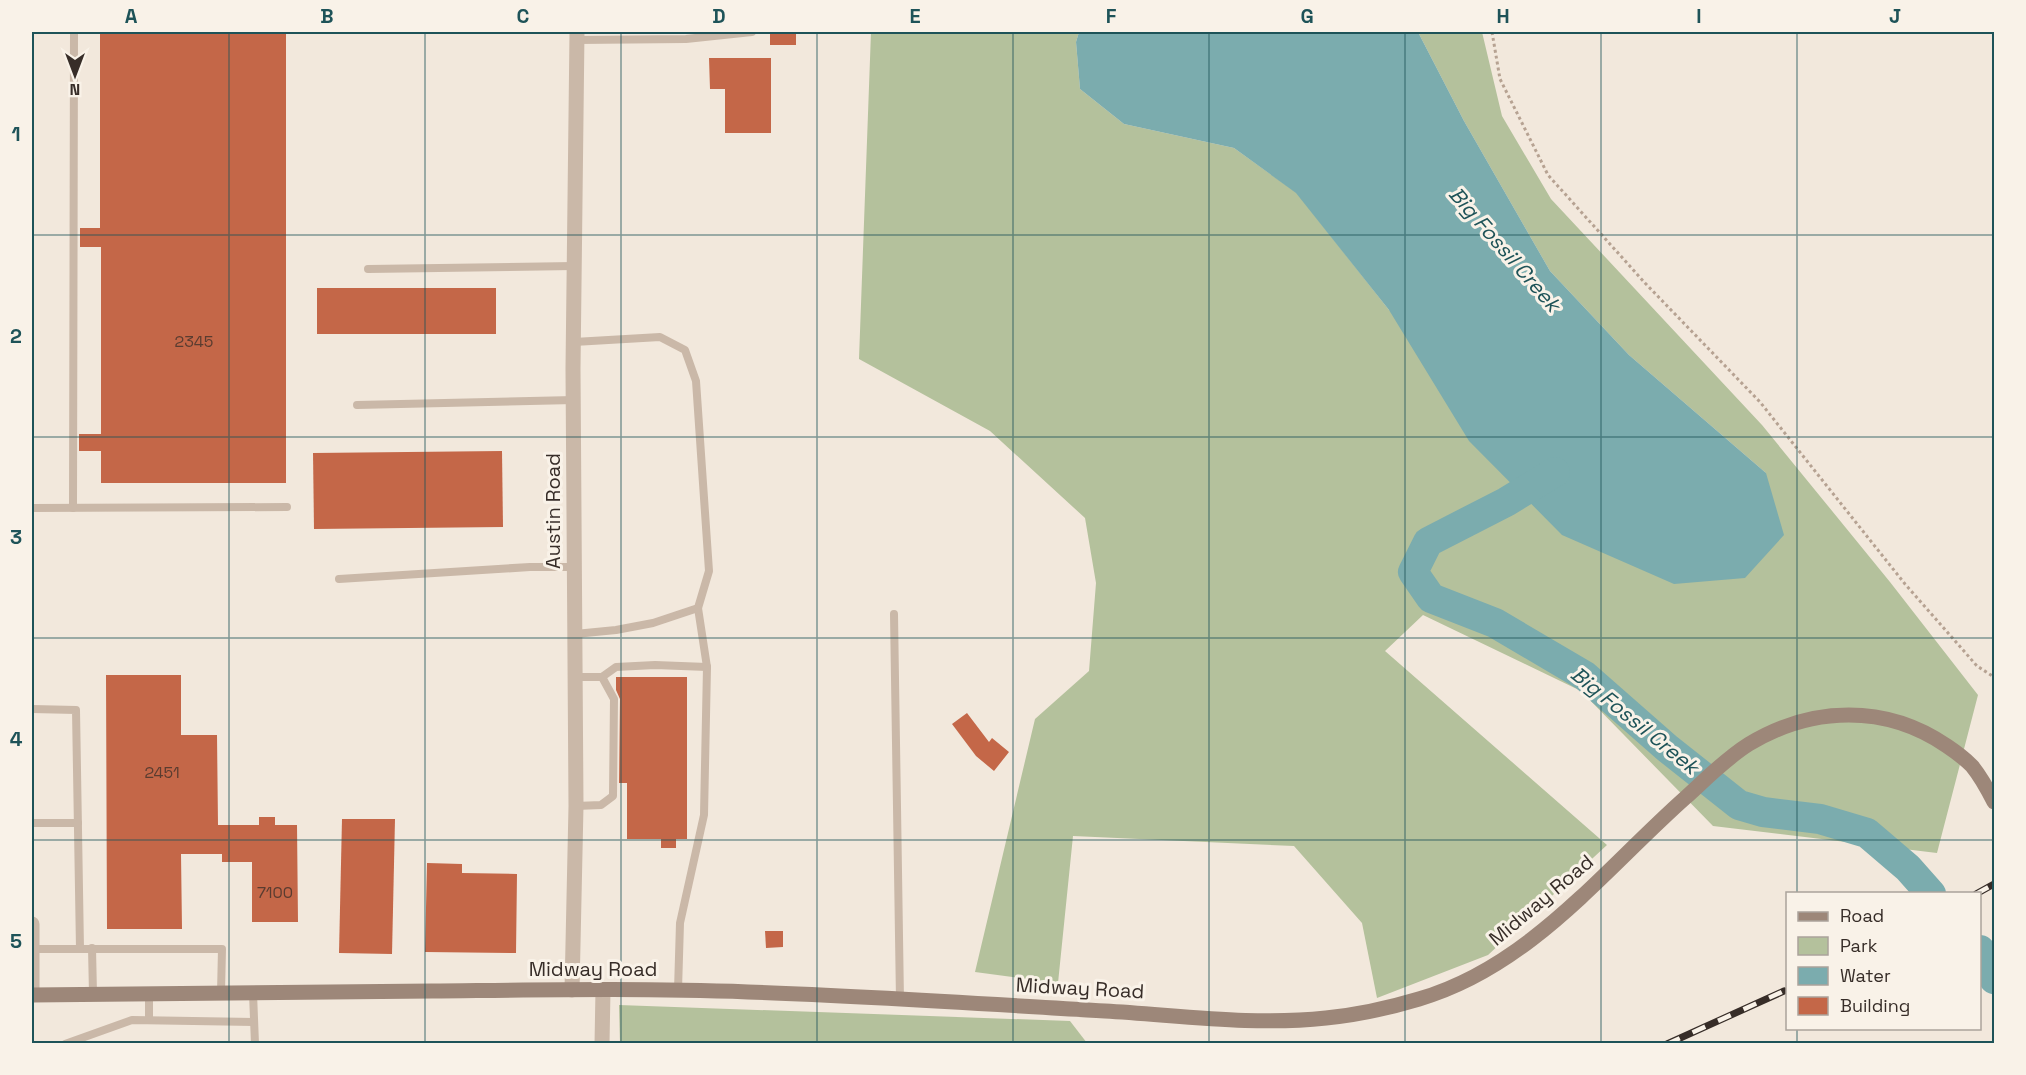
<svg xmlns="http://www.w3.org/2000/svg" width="2026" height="1075" font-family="'Space Grotesk',sans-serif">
  <rect width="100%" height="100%" fill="#f2e8dc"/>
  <g fill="#b4c19c">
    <path d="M871,32H1079L1076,42L1080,89L1124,124L1234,148L1297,193L1389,310L1766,473L1629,355L1550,271L1464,121L1418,32H1482L1502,116L1551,199L1762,425L1890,582L1978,695L1937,853L1713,826L1581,691L1423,615L1385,651L1607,845L1488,955L1377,998L1362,923L1294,846L1073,836L1058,983L975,972L1035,719L1089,671L1096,583L1085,518L990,431L859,359Z"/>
    <path d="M619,1005L1070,1021L1087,1043H620Z"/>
  </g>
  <path fill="#7bacae" d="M1079,32H1418L1464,121L1550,271L1629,355L1766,473L1784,535L1745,578L1674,584L1562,535L1469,441L1389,310L1296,193L1234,148L1124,124L1080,89L1076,42Z"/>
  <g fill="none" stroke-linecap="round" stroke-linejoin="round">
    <g stroke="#7bacae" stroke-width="30">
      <path d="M1555,472L1506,502L1428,542L1413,572L1431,598L1495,623L1585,676L1667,748L1739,805L1763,812L1820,819L1867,833L1908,868L1931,894"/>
      <path d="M1980,950L1994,979"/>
    </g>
  </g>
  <g fill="#c46748">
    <path d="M100,32H286V483H101V451H79V434H101V247H80V228H100Z"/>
    <rect x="770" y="32" width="26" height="13"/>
    <path d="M709,58H771V133H725V89H710Z"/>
    <rect x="317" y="288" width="179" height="46"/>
    <path d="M502,451L503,527L314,529L313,453Z"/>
    <path d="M106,675H181V735H217L218,825H259V817H275V825H297L298,922H252V862H222V854H181L182,929H107Z"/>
    <path d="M616,677H687V839H676V848H661V839H627V783H619L620,699L616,690Z"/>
    <path d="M967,713L989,742L992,738L1009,752L994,771L976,756L952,724Z"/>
    <path d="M342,819H395L392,954L339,953Z"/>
    <path d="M427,863L462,864V873L517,874L516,953L425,952Z"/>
    <path d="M765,931H783V947L766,948Z"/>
  </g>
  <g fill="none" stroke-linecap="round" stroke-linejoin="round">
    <path stroke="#b6a292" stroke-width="3" stroke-dasharray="3 3" stroke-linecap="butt" d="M1492,32L1500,79L1548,175L1645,283L1760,402L1905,584L1977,666L1994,677"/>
    <g stroke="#cab8a8" stroke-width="8">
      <path d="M577,40L686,39L752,32"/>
      <path d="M368,269L574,266"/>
      <path d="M574,342L660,337L685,350L696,381L709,571L698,608L653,623L616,630L575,634"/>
      <path d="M357,405L574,400"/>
      <path d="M32,508L287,507"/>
      <path d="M73,508L74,32"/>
      <path d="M339,579L530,567H574"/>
      <path d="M894,614L900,1000"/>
      <path d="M576,677H602L616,667L655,665L707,667"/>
      <path d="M32,709L76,710L80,949H222L221,993"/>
      <path d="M576,806L601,805L613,796L614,699L602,677"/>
      <path d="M32,823H78"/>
      <path d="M92,948L93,994"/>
      <path d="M32,949H80"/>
      <path d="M678,990L680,923L704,815L707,667L698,608"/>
      <path d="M253,993L255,1044"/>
      <path d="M149,994V1020"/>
      <path d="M65,1044L132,1020L254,1022"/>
    </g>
    <g stroke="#cab8a8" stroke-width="15">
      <path d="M32,924V995"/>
      <path d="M572,990L576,806L573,369L577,32"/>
      <path d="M602,1044L603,990"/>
    </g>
    <path stroke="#9d8779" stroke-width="15" d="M32,995C165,994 298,993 432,991C537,990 642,988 748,992C867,996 986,1004 1105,1011C1178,1015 1253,1026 1326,1018C1357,1015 1389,1008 1419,999C1529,967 1602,872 1685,798C1705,780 1725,759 1749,744C1812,706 1886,704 1947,746C1956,752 1965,759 1972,766C1981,777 1988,790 1994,802"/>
    <g stroke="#372d28" stroke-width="7">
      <g id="rail">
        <path d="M1976,894L1994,884"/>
        <path d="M1667,1044L1784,991"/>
      </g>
    </g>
    <use href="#rail" stroke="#f9f2e8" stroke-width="4.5" stroke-dasharray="14" stroke-linecap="butt"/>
  </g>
  <path fill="none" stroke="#1e5358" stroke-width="1.5" stroke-opacity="0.55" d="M229,32V1044M425,32V1044M621,32V1044M817,32V1044M1013,32V1044M1209,32V1044M1405,32V1044M1601,32V1044M1797,32V894M32,235H1994M32,437H1994M32,638H1994M32,840H1994M1797,1028V1044"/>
  <g text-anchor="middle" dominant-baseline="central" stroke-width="6" stroke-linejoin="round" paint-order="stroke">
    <g font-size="16" fill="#5a3c30">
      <text x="194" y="341">2345</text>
      <text x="162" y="772">2451</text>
      <text x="275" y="892">7100</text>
    </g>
    <g font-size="20" fill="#372d28" stroke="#f9f2e8">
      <text transform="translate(553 511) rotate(-90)">Austin Road</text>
      <text transform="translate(1541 900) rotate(-40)">Midway Road</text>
      <text x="593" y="969">Midway Road</text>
      <text transform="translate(1080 988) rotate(3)">Midway Road</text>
    </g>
    <g font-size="21" font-style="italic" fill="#1e5358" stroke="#f9f2e8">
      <text transform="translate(1505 249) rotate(49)">Big Fossil Creek</text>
      <text transform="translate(1635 720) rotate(39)">Big Fossil Creek</text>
    </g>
  </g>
  <rect width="2026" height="1075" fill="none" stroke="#f9f2e8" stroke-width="66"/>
  <rect x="1786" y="892" width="195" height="138" fill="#f9f2e8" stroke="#aba39b" stroke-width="1.5"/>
  <rect x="1798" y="912" width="30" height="9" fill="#9d8779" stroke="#aba39b" stroke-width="1.5"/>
  <text x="1840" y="922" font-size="18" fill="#372d28">Road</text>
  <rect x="1798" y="937" width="30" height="18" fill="#b4c19c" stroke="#aba39b" stroke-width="1.5"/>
  <text x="1840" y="952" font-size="18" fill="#372d28">Park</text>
  <rect x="1798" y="967" width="30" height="18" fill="#7bacae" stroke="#aba39b" stroke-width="1.5"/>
  <text x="1840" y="982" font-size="18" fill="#372d28">Water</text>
  <rect x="1798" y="997" width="30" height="18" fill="#c46748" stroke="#aba39b" stroke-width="1.5"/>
  <text x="1840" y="1012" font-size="18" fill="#372d28">Building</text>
  <g transform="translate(75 75) rotate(180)" stroke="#f9f2e8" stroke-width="4.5" paint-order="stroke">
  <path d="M0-4.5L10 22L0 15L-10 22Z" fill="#372d28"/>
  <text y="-9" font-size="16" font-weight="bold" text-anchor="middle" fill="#372d28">N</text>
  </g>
  <rect x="33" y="33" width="1960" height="1009" fill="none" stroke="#1e5358" stroke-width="2"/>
  <g font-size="20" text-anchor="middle" font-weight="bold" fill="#1e5358">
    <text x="131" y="23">A</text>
    <text x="327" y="23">B</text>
    <text x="523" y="23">C</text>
    <text x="719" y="23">D</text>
    <text x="915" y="23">E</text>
    <text x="1111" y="23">F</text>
    <text x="1307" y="23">G</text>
    <text x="1503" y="23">H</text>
    <text x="1699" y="23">I</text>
    <text x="1895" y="23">J</text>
    <text x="16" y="141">1</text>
    <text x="16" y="343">2</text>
    <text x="16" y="544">3</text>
    <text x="16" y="746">4</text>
    <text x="16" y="948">5</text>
  </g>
</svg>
